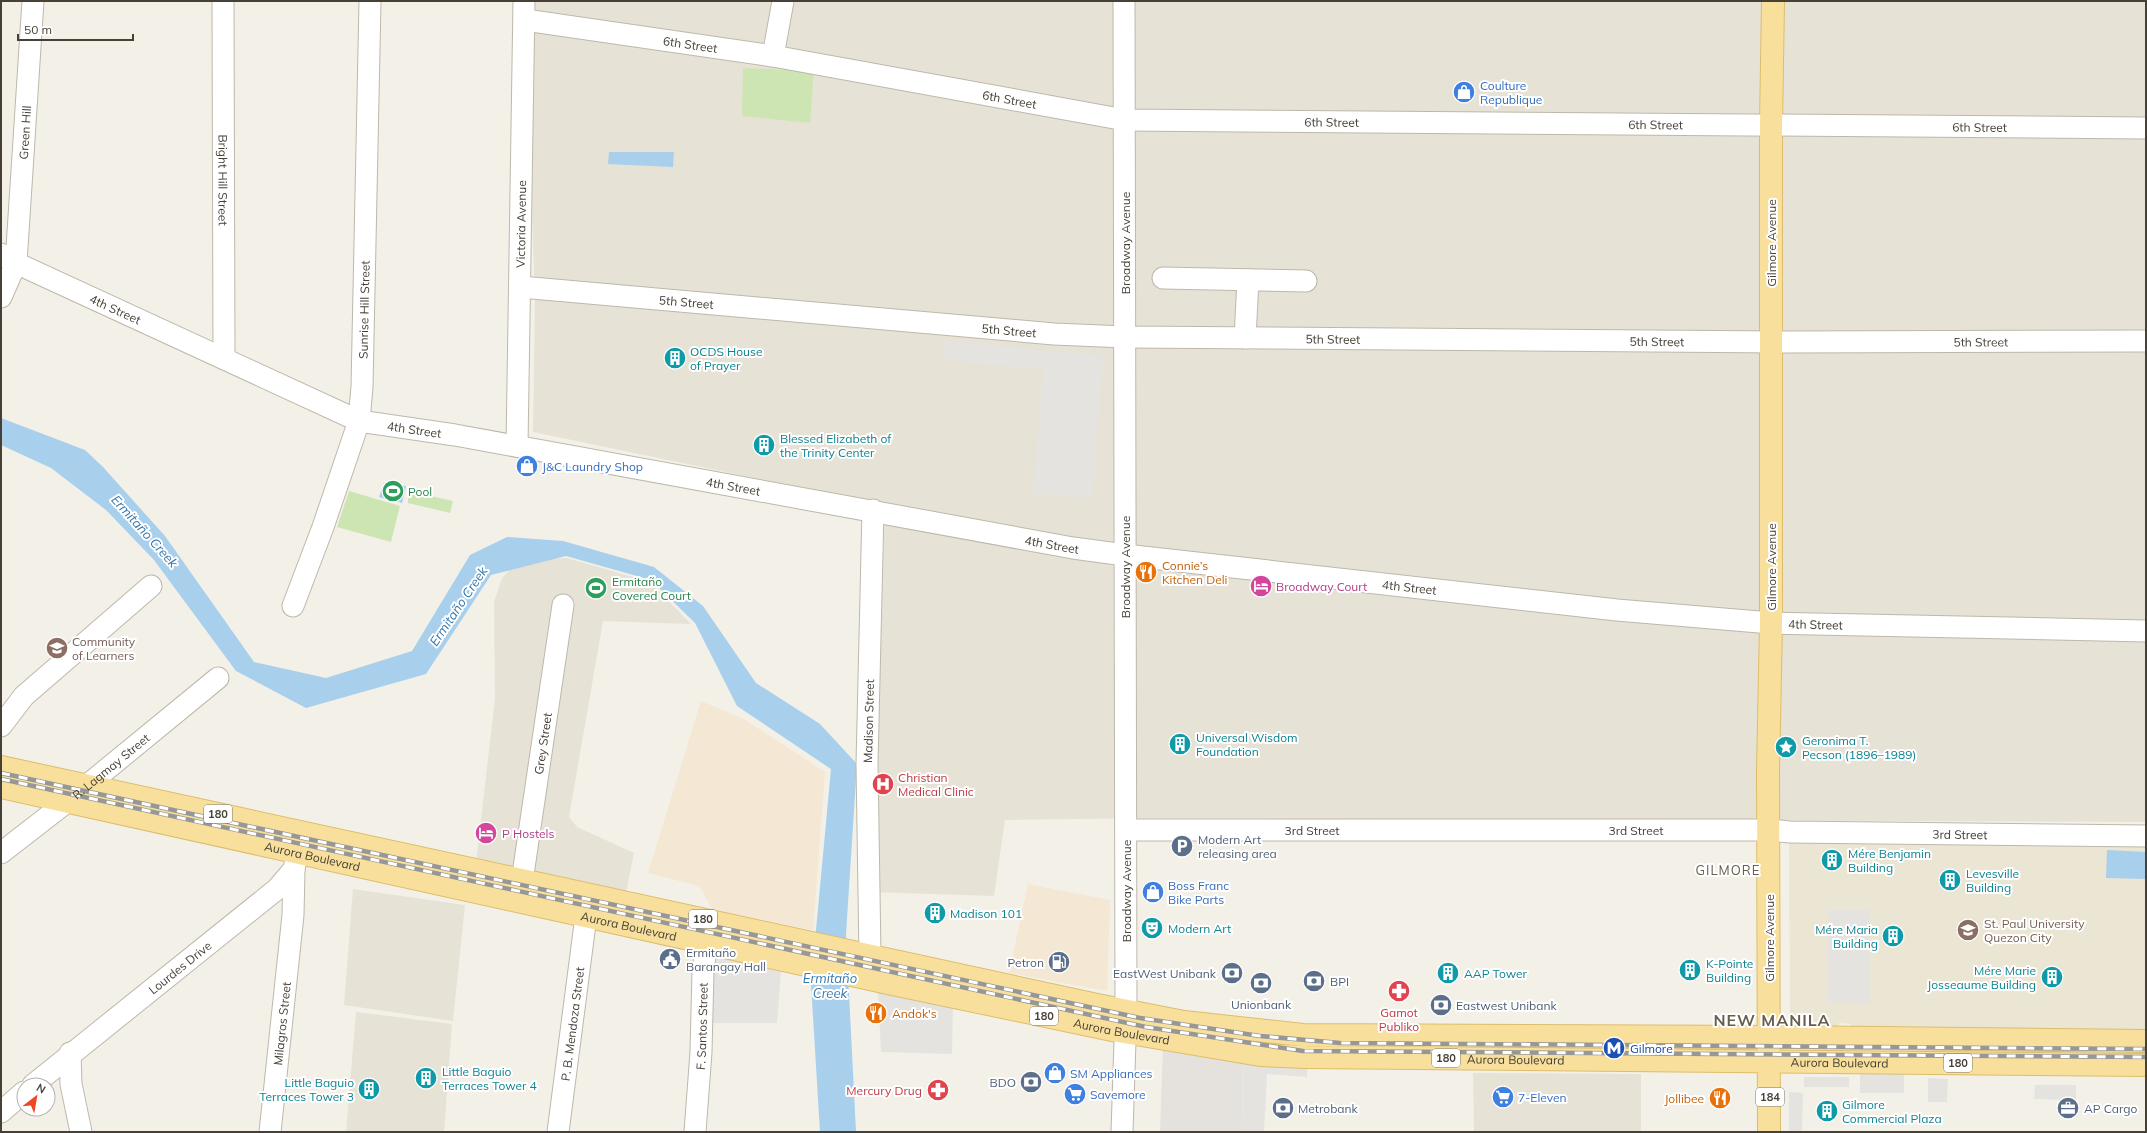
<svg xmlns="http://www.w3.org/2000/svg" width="2147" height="1133" font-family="Mulish,sans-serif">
  <rect width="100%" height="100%" fill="#f3f0e8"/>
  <g fill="#e7e2d6">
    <path d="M525,1H2146V822L1161,818L1005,820L994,896L873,892L885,505L533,432L535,299Z"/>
    <path d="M567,558L650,582L691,624L603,621L569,817L577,827L634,853L626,893L476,863L495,699L494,602L502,578L519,561Z"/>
    <path d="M353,889L465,905L453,1021L344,1005Z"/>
    <path d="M356,1012L452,1024L444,1132H346Z"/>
    <path d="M1473,1073L1641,1074V1132H1474Z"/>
  </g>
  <g fill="#f4e7d4">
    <path d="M701,701L742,718L825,772L813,930L713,910L699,886L648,873Z"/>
    <path d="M1028,884L1110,900L1107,991L1009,973Z"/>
  </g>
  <path fill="#e5e2dd" d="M1163,1044L1242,1057L1243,1132H1160Z"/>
  <path fill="#ebe5d3" d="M1789,842L2146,847V1031H1851V1024L1839,1023L1837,1028L1798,1026L1790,1014Z"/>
  <g fill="#cde5b3">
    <path d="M743,68L814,71L810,123L742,116Z"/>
    <path d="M349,491L400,506L391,542L337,527Z"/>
    <path d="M408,491L453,501L450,513L408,503Z"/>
  </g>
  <g fill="#e4e3e0">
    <path d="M943,341L1103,356L1092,498L1033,493L1044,369L941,360Z"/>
    <path d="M1828,910H1869L1870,1003L1828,1002Z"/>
    <path d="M708,954L781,972L777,1023H704Z"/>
    <path d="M878,991L953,1003L952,1054L881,1052Z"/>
    <path d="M1242,1057L1308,1063L1307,1077L1267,1074L1264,1132H1243Z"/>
    <rect x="1860" y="1074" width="44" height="19"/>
    <rect x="1804" y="1077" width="45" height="10"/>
    <path d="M1928,1078L1948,1079L1947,1102H1928Z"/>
    <path d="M2035,1085H2076V1100L2034,1099Z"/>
    <path d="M1789,1092L1803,1093L1802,1132H1789Z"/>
  </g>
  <g fill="#a8cfec">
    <path d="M609,152H674L673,167L608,164Z"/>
    <path d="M1,418L85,450L103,467L165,536L254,662L326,678L412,651L470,555L507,537L563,541L654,567L703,606L756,683L820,724L857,764L846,934L856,1132H820L811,984L831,769L737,706L695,623L651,580L566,556L491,575L426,674L306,708L236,671L154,560L106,510L51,468L1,445Z"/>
    <path d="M384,483L406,486L402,503L379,497Z"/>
    <path d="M2107,850L2146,852V879L2106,878Z"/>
  </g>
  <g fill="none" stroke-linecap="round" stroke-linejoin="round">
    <g stroke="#beb8ab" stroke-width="23">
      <g id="minor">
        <path id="s1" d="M223,1L224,358"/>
        <path id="s2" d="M525,20L773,56L1125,120L2146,128"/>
        <path d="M773,56L783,1"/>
        <path id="s3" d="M1,254L16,263L359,421L455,435L1073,548L1125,555L1617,610L1771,623L2146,631"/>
        <path d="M1163,278L1306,281"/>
        <path id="s4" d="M521,287L1054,334L1125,337L1784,342L2146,341"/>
        <path id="s5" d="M1,297L16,263L33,1"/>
        <path d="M1245,338L1248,280"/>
        <path id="s6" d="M517,446L524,1"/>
        <path id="s7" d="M293,606L323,527L359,421L362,387L370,1"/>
        <path d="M1,726L24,696L151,586"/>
        <path id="s8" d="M1126,830H1768L1790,832L2146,836"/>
        <path id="s9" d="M1,853L68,801L218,678"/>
        <path id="s10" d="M522,881L563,605"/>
        <path id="s11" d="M870,956L867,764L873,510"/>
        <path d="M70,1053L71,1084L81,1132"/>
        <path id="s12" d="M33,1085L277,889L294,869L301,836"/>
        <path d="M1,1112L24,1092"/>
        <path id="s13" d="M270,1132L293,915L294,869"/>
        <path id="s14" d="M558,1132L586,916"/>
        <path id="s15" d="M695,1132L701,1052L703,971L709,925"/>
        <path d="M1122,1132L1126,1011L1124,1"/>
      </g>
    </g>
    <g stroke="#ddbd6c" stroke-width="24">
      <g id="major">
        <path d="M1,767L1097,1005L1184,1022L1303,1035L1788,1037L2146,1041"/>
        <path id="s16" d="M1,787L888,983L1112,1030L1260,1055L1306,1057L2146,1065"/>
        <path d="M1769,1132L1768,771L1771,623V125L1773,1"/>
      </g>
    </g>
    <use href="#minor" stroke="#fff" stroke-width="21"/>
    <use href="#major" stroke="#f8e09c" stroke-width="22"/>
    <g stroke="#979797" stroke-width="4.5">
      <g id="rail">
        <path d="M1,773L1140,1018L1260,1036L1340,1043L2146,1049"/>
        <path d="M1,779L1146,1027L1303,1051L2146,1057"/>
      </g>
    </g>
    <use href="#rail" stroke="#fff" stroke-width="3" stroke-dasharray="9" stroke-linecap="butt"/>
  </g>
  <defs>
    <g id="shop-disc" transform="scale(1.15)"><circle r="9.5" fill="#3f7fe0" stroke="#fff"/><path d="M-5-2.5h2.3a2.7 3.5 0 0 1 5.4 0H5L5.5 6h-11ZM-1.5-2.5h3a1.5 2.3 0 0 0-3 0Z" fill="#fff"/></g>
    <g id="building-disc" transform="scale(1.15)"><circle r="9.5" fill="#0f9aa8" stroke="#fff"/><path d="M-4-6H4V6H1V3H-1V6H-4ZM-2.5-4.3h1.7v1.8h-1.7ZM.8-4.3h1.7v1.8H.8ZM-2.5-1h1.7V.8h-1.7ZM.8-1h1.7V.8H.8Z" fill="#fff"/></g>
    <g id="stadium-disc" transform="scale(1.15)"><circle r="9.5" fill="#2e9e5b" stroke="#fff"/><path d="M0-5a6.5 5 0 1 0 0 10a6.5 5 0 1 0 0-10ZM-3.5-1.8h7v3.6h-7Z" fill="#fff"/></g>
    <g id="restaurant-disc" transform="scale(1.15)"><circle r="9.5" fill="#e8710a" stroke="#fff"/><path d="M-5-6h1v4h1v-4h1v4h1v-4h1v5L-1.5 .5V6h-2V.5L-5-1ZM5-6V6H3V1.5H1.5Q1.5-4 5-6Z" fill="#fff"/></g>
    <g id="hotel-disc" transform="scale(1.15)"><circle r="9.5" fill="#d1479c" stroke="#fff"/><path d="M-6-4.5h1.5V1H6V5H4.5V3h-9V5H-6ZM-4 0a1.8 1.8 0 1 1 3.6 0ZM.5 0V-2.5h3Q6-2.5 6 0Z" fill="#fff"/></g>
    <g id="school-disc" transform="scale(1.15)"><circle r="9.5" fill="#8d6e63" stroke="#fff"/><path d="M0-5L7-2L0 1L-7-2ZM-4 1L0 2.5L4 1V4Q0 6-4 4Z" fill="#fff"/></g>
    <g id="sight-disc" transform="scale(1.15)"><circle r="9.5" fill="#0f9aa8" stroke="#fff"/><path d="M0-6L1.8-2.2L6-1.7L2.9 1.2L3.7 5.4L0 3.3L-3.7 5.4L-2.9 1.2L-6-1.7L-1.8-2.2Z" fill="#fff"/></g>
    <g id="hospital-disc" transform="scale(1.15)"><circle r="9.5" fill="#e0444e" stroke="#fff"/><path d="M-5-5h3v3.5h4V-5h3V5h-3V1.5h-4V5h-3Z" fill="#fff"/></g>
    <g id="parking-disc" transform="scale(1.15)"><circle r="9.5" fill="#5c6f8a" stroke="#fff"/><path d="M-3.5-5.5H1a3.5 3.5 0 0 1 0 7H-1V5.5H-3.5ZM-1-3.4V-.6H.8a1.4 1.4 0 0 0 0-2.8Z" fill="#fff"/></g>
    <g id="theatre-disc" transform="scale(1.15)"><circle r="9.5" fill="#0f9aa8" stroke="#fff"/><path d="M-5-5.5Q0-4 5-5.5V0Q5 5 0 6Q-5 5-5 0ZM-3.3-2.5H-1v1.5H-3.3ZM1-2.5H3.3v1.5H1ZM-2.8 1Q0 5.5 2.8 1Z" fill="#fff"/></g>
    <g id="university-disc" transform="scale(1.15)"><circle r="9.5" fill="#8d6e63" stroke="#fff"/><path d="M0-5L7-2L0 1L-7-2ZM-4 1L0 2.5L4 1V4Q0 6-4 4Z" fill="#fff"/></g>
    <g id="civic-disc" transform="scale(1.15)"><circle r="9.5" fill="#5c6f8a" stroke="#fff"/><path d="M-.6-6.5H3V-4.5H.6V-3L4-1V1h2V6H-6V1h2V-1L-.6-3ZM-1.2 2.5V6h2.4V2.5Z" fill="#fff"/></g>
    <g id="fuel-disc" transform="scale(1.15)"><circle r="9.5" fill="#5c6f8a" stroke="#fff"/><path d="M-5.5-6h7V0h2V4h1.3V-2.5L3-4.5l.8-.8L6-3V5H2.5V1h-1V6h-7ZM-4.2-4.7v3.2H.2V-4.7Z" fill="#fff"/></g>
    <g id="bank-disc" transform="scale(1.15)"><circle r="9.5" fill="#5c6f8a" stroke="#fff"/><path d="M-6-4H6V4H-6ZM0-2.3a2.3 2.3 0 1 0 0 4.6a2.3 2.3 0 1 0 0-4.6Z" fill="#fff"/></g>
    <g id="pharmacy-disc" transform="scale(1.15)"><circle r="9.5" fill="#e0444e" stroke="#fff"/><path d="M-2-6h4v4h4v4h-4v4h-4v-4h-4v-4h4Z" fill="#fff"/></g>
    <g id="metro-disc" transform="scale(1.15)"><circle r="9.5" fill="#1a4fb4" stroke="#fff"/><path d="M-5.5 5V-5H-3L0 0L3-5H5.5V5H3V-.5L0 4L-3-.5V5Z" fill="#fff"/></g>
    <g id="supermarket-disc" transform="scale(1.15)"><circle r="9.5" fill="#3f7fe0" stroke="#fff"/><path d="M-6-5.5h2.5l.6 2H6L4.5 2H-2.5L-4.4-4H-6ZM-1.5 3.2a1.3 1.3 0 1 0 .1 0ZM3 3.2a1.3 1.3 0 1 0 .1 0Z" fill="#fff"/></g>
    <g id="office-disc" transform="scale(1.15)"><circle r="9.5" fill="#5c6f8a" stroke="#fff"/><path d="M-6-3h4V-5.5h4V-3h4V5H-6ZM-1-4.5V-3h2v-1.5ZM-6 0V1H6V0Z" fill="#fff"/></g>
  </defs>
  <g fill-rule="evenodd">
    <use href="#shop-disc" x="1464" y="92"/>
    <use href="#building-disc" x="675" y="358"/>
    <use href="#building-disc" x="764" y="445"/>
    <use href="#shop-disc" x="527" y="466"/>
    <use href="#stadium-disc" x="393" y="491"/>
    <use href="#restaurant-disc" x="1146" y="572"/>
    <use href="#hotel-disc" x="1261" y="586"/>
    <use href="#stadium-disc" x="596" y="588"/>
    <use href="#school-disc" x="57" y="648"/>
    <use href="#building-disc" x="1180" y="744"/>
    <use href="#sight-disc" x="1786" y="747"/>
    <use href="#hospital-disc" x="883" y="784"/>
    <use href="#hotel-disc" x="486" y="833"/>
    <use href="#parking-disc" x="1182" y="846"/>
    <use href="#building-disc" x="1832" y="860"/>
    <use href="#building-disc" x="1950" y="880"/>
    <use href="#shop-disc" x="1153" y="892"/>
    <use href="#building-disc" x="935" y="913"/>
    <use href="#theatre-disc" x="1152" y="928"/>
    <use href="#university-disc" x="1968" y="930"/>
    <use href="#building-disc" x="1893" y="936"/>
    <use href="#civic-disc" x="670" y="959"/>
    <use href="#fuel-disc" x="1059" y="962"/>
    <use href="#building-disc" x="1690" y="970"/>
    <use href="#bank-disc" x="1232" y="973"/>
    <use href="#building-disc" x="1448" y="973"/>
    <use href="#building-disc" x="2052" y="977"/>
    <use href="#bank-disc" x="1314" y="981"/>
    <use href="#bank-disc" x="1261" y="983"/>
    <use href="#pharmacy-disc" x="1399" y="991"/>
    <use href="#bank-disc" x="1441" y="1005"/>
    <use href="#restaurant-disc" x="876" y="1013"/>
    <use href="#metro-disc" x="1614" y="1048"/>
    <use href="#shop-disc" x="1055" y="1073"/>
    <use href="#building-disc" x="426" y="1078"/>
    <use href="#bank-disc" x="1031" y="1082"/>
    <use href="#building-disc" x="369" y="1089"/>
    <use href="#pharmacy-disc" x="938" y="1090"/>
    <use href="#supermarket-disc" x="1075" y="1094"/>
    <use href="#supermarket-disc" x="1503" y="1097"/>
    <use href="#restaurant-disc" x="1720" y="1098"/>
    <use href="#bank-disc" x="1283" y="1108"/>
    <use href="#office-disc" x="2068" y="1108"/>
    <use href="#building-disc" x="1827" y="1111"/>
  </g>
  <g text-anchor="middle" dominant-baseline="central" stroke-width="4" stroke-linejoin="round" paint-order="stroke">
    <g fill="#fff" stroke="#7e7973" stroke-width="1">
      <rect x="204" y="805" width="28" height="18" rx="3"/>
      <rect x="689" y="910" width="28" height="18" rx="3"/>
      <rect x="1030" y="1007" width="28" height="18" rx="3"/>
      <rect x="1432" y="1049" width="28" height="18" rx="3"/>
      <rect x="1944" y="1054" width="28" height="18" rx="3"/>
      <rect x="1756" y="1088" width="28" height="18" rx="3"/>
    </g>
    <g font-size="11" font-weight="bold" fill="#464037">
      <text x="218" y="814">180</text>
      <text x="703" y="919">180</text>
      <text x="1044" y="1016">180</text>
      <text x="1446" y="1058">180</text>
      <text x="1958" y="1063">180</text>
      <text x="1770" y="1097">184</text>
    </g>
    <g font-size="12" fill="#464037" stroke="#fff">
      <text stroke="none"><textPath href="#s2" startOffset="167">6th Street</textPath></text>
      <text stroke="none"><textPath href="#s2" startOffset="491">6th Street</textPath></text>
      <text stroke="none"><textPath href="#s2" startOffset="815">6th Street</textPath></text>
      <text stroke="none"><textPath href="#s2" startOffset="1139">6th Street</textPath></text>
      <text stroke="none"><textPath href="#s2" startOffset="1463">6th Street</textPath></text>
      <text stroke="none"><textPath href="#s5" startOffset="168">Green Hill</textPath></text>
      <text stroke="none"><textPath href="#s1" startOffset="179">Bright Hill Street</textPath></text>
      <text stroke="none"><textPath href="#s6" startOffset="222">Victoria Avenue</textPath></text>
      <text transform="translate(1125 243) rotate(-90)">Broadway Avenue</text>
      <text transform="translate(1771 243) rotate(-90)">Gilmore Avenue</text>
      <text stroke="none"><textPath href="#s4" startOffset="166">5th Street</textPath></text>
      <text stroke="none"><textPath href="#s3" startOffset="127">4th Street</textPath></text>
      <text stroke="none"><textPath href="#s7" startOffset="308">Sunrise Hill Street</textPath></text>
      <text stroke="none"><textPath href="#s4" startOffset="490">5th Street</textPath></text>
      <text stroke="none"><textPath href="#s4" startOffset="814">5th Street</textPath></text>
      <text stroke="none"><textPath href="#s4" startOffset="1138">5th Street</textPath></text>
      <text stroke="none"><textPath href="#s4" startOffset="1462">5th Street</textPath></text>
      <text stroke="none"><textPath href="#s3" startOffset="451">4th Street</textPath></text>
      <text stroke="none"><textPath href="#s3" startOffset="775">4th Street</textPath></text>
      <text stroke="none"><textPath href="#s3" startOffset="1099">4th Street</textPath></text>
      <text transform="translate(1125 567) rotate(-90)">Broadway Avenue</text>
      <text transform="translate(1771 567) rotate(-90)">Gilmore Avenue</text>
      <text stroke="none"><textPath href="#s3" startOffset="1459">4th Street</textPath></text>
      <text stroke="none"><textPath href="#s3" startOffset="1867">4th Street</textPath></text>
      <text stroke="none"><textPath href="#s11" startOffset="235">Madison Street</textPath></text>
      <text stroke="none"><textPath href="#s10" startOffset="139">Grey Street</textPath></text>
      <text stroke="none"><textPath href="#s9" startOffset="140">R. Lagmay Street</textPath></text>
      <text stroke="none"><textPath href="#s8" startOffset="510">3rd Street</textPath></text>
      <text stroke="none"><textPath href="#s8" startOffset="186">3rd Street</textPath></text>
      <text stroke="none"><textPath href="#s8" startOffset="834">3rd Street</textPath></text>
      <text stroke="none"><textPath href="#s16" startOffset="319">Aurora Boulevard</textPath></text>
      <text transform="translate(1126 891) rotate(-90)">Broadway Avenue</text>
      <text stroke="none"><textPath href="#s16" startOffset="643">Aurora Boulevard</textPath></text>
      <text transform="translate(1769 938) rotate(-90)">Gilmore Avenue</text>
      <text stroke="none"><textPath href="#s12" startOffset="188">Lourdes Drive</textPath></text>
      <text stroke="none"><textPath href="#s13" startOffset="109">Milagros Street</textPath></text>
      <text stroke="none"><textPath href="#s14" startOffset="109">P. B. Mendoza Street</textPath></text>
      <text stroke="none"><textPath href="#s15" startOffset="106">F. Santos Street</textPath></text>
      <text stroke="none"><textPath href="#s16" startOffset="1147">Aurora Boulevard</textPath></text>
      <text stroke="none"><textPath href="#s16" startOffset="1543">Aurora Boulevard</textPath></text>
      <text stroke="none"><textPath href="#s16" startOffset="1867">Aurora Boulevard</textPath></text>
    </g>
    <g font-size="12" fill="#366cbe" stroke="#fff" text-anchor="start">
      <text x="1480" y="85">Coulture<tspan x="1480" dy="14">Republique</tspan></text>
      <text x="542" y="466">J&amp;C Laundry Shop</text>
      <text x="1168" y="885">Boss Franc<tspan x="1168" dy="14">Bike Parts</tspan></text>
      <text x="1070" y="1073">SM Appliances</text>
      <text x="1090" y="1094">Savemore</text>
      <text x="1518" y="1097">7-Eleven</text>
    </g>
    <g font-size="12" fill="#0d838f" stroke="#fff" text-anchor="start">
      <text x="690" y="351">OCDS House<tspan x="690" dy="14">of Prayer</tspan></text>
      <text x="780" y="438">Blessed Elizabeth of<tspan x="780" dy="14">the Trinity Center</tspan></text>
      <text x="1196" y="737">Universal Wisdom<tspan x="1196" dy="14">Foundation</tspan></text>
      <text x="1802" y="740">Geronima T.<tspan x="1802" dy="14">Pecson (1896–1989)</tspan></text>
      <text x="1848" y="853">Mére Benjamin<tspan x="1848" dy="14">Building</tspan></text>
      <text x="1966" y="873">Levesville<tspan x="1966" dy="14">Building</tspan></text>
      <text x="950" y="913">Madison 101</text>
      <text x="1168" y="928">Modern Art</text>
      <text x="1878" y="929" text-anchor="end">Mére Maria<tspan x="1878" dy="14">Building</tspan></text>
      <text x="1706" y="963">K-Pointe<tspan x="1706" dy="14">Building</tspan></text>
      <text x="2036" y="970" text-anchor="end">Mére Marie<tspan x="2036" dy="14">Josseaume Building</tspan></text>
      <text x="1464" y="973">AAP Tower</text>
      <text x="442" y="1071">Little Baguio<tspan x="442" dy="14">Terraces Tower 4</tspan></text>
      <text x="354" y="1082" text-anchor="end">Little Baguio<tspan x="354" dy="14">Terraces Tower 3</tspan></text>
      <text x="1842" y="1104">Gilmore<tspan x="1842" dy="14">Commercial Plaza</tspan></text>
    </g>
    <g font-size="12" fill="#27864d" stroke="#fff" text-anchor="start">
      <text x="408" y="491">Pool</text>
      <text x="612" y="581">Ermitaño<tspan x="612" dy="14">Covered Court</tspan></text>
    </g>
    <g font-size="12" fill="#c56008" stroke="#fff" text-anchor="start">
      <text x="1162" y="565">Connie’s<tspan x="1162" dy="14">Kitchen Deli</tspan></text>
      <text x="892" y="1013">Andok's</text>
      <text x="1704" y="1098" text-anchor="end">Jollibee</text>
    </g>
    <g font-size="12" fill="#b23c85" stroke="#fff" text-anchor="start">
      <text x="1276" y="586">Broadway Court</text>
      <text x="502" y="833">P Hostels</text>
    </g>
    <g font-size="12" fill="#785e54" stroke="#fff" text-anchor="start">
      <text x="72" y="641">Community<tspan x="72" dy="14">of Learners</tspan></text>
      <text x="1984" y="923">St. Paul University<tspan x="1984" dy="14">Quezon City</tspan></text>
    </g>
    <g font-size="12" fill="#be3a42" stroke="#fff" text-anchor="start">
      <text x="898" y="777">Christian<tspan x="898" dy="14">Medical Clinic</tspan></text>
      <text x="1399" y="1012" text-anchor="middle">Gamot<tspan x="1399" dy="14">Publiko</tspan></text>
      <text x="922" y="1090" text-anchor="end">Mercury Drug</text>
    </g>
    <g font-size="12" fill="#4e5e75" stroke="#fff" text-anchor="start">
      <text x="1198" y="839">Modern Art<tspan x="1198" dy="14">releasing area</tspan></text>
      <text x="686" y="952">Ermitaño<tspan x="686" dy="14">Barangay Hall</tspan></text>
      <text x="1044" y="962" text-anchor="end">Petron</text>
      <text x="1216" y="973" text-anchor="end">EastWest Unibank</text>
      <text x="1330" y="981">BPI</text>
      <text x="1261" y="1004" text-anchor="middle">Unionbank</text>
      <text x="1456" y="1005">Eastwest Unibank</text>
      <text x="1016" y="1082" text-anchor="end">BDO</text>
      <text x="1298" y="1108">Metrobank</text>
      <text x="2084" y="1108">AP Cargo</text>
    </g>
    <g font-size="12" fill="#164399" stroke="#fff" text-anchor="start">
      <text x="1630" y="1048">Gilmore</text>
    </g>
    <g font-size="13" font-style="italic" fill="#3678ac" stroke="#fff">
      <text transform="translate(145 531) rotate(48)">Ermitaño Creek</text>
      <text transform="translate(458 606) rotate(-56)">Ermitaño Creek</text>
      <text x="830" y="978">Ermitaño<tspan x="830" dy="15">Creek</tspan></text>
    </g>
    <g font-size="13" letter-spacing="1" fill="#685e4f" stroke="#fff">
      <text x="1728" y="870">GILMORE</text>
    </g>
    <g font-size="16" font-weight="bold" letter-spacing="1" fill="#685e4f" stroke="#fff">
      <text x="1772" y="1020">NEW MANILA</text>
    </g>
  </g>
  <rect width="2147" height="1133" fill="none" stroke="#464037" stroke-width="4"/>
  <g transform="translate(36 1097) rotate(31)"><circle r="19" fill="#ffffff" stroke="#b5b3af"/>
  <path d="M0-3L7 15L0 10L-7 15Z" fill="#ed4725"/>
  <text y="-6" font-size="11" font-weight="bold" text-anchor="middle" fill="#464037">N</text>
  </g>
  <path d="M18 34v6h115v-6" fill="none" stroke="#464037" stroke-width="2"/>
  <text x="24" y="34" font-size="12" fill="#464037" stroke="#ffffff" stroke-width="3" paint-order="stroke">50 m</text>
</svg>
